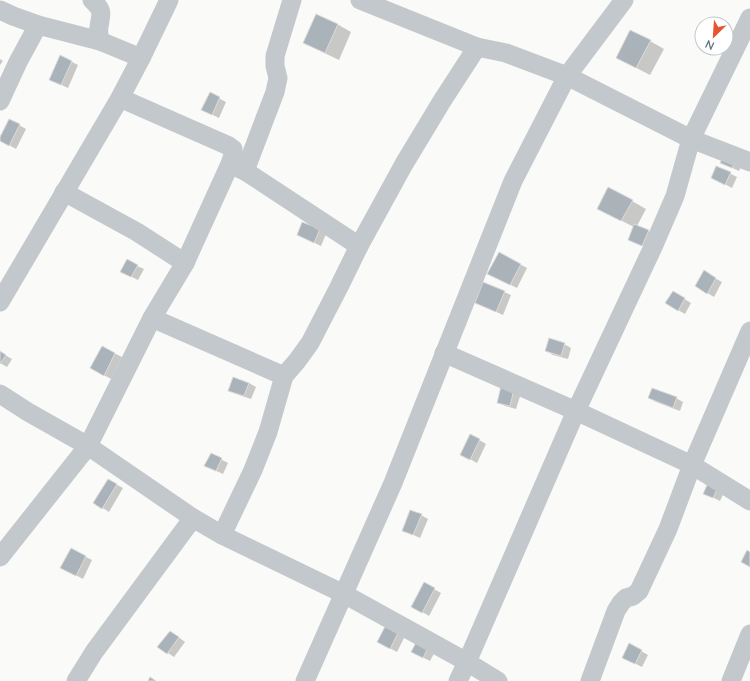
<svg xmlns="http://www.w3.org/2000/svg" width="750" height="681" font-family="Lato,sans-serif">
  <rect width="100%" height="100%" fill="#fafaf8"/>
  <g fill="#0003">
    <path d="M337,24L351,32L339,60L318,50L304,43Z"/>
    <path d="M650,41L664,49L650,75L617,58Z"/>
    <path d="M0,59L3,61L0,65Z"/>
    <path d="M72,62L78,65L68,88L57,83Z"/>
    <path d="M211,94L226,102L219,118L209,113Z"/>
    <path d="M10,120L26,129L16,149L0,140Z"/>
    <path d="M744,161L739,171L728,166Z"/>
    <path d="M717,167L737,177L732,188L719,181Z"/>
    <path d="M632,201L646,209L637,226L655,234L649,249L629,239L634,227L612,216Z"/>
    <path d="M303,223L326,234L321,246L298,235Z"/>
    <path d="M499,253L527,268L517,288L495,277Z"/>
    <path d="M137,266L144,269L138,280L128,275Z"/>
    <path d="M704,272L722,282L714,297L696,286Z"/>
    <path d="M504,292L511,295L503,315L483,306L476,303Z"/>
    <path d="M673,292L691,303L685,314L678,310Z"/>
    <path d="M564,344L571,348L568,359L553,355L547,351Z"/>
    <path d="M102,347L122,357L111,379L91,368Z"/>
    <path d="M0,352L12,359L7,367L0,363Z"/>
    <path d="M233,378L249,383L256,387L251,399L236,394L229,390Z"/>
    <path d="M503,383L522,390L516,409L505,406L498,402Z"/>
    <path d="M649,398H676L683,402L680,411L656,402Z"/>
    <path d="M471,435L486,444L477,463L468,458Z"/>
    <path d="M211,454L228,463L223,474L212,469Z"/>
    <path d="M108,480L123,488L109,512L95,503Z"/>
    <path d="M729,482L720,501L704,493Z"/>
    <path d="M421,515L428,519L420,538L403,530Z"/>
    <path d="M86,557L92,560L83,579L68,571Z"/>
    <path d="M424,584L441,593L429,616L412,606Z"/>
    <path d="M408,630L397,652L378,642Z"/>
    <path d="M177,636L185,642L174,657L168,653Z"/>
    <path d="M439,644L430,661L412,652Z"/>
    <path d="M641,651L648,655L642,667L630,661Z"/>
  </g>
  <g fill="#aab3b9" stroke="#dcdcda">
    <path d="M316,14L338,24L325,53L303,43Z"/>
    <path d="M630,30L651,40L636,68L616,58Z"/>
    <path d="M60,55L72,61L61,85L49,80Z"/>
    <path d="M210,92L220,97L212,115L201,110Z"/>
    <path d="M9,119L20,124L9,146L0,141V137Z"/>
    <path d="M726,151L738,156L732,168L720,163Z"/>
    <path d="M716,166L731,172L725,185L711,178Z"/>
    <path d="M608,187L633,200L621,221L597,209Z"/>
    <path d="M302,222L320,229L314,243L297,235Z"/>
    <path d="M634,224L649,230L642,246L628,240Z"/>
    <path d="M499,252L521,264L510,285L487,274Z"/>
    <path d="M127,259L138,265L131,277L120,272Z"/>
    <path d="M704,270L716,278L707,294L695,286Z"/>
    <path d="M483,282L505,291L496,312L475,303Z"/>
    <path d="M673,291L685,298L678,311L665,303Z"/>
    <path d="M549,338L565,343L561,356L545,351Z"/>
    <path d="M102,346L115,353L104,376L90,368Z"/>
    <path d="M0,351L6,355L0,364Z"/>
    <path d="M233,377L249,383L244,396L228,391Z"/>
    <path d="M502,382L515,385L510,406L497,403Z"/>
    <path d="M652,388L677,397L673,408L648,398Z"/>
    <path d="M470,434L480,439L470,460L460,455Z"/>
    <path d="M211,453L222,458L216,471L204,466Z"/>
    <path d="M713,472L723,477L713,498L703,494Z"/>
    <path d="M108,479L117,484L102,509L93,503Z"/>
    <path d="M410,510L422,514L413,535L402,531Z"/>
    <path d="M71,548L86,556L76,576L60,568Z"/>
    <path d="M747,550L750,552V567L741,562Z"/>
    <path d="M424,582L435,588L422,613L411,607Z"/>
    <path d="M389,619L402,625L390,649L377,642Z"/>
    <path d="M170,631L179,637L167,654L157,647Z"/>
    <path d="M421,633L432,639L423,658L411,652Z"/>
    <path d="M629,643L642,650L635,664L622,658Z"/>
    <path d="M150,677L156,681H148Z"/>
  </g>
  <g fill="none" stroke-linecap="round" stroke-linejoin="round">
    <g stroke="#c3c8cc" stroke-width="19">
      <path d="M92,0C104,11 101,13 99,27C98,32 99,36 100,41"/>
      <path d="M360,0L477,47L506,53L567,76L691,139L750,162"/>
      <path d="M0,10L13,16L38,25L100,41L141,58"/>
      <path d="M0,101L18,62L38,25"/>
      <path d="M234,166L245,171L359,246"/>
      <path d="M245,171L275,92L278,78L275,66V56L292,0"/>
      <path d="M64,192L137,232L185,263"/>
      <path d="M0,302L120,98L141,58L169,0"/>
      <path d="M152,318L284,376"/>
      <path d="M444,353L576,411L692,465L750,501"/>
      <path d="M0,394L28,412L88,446L193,518L222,535L344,594L467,662L498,681"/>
      <path d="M222,535L253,470L268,432L284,376L297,361L310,343L339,287L359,246L404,164L442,101L477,47"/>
      <path d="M0,557L88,446L152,318L185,263L230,164L233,155V149L229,146L120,98"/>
      <path d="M76,681L94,652L193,518"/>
      <path d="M305,681L393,483L513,181L567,76L624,0"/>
      <path d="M458,681L467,662L576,411L653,247L675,196L691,139L750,18"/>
      <path d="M590,681L616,611L621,603L626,598L633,596L639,591L668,529L692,465L750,331"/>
      <path d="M731,681L750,634"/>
    </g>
  </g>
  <g transform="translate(714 36) rotate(205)"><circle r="19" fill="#ffffff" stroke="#c1c8cd"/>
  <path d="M0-3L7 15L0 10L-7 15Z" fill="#e4572e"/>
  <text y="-6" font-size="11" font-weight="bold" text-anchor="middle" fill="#657683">N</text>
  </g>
</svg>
